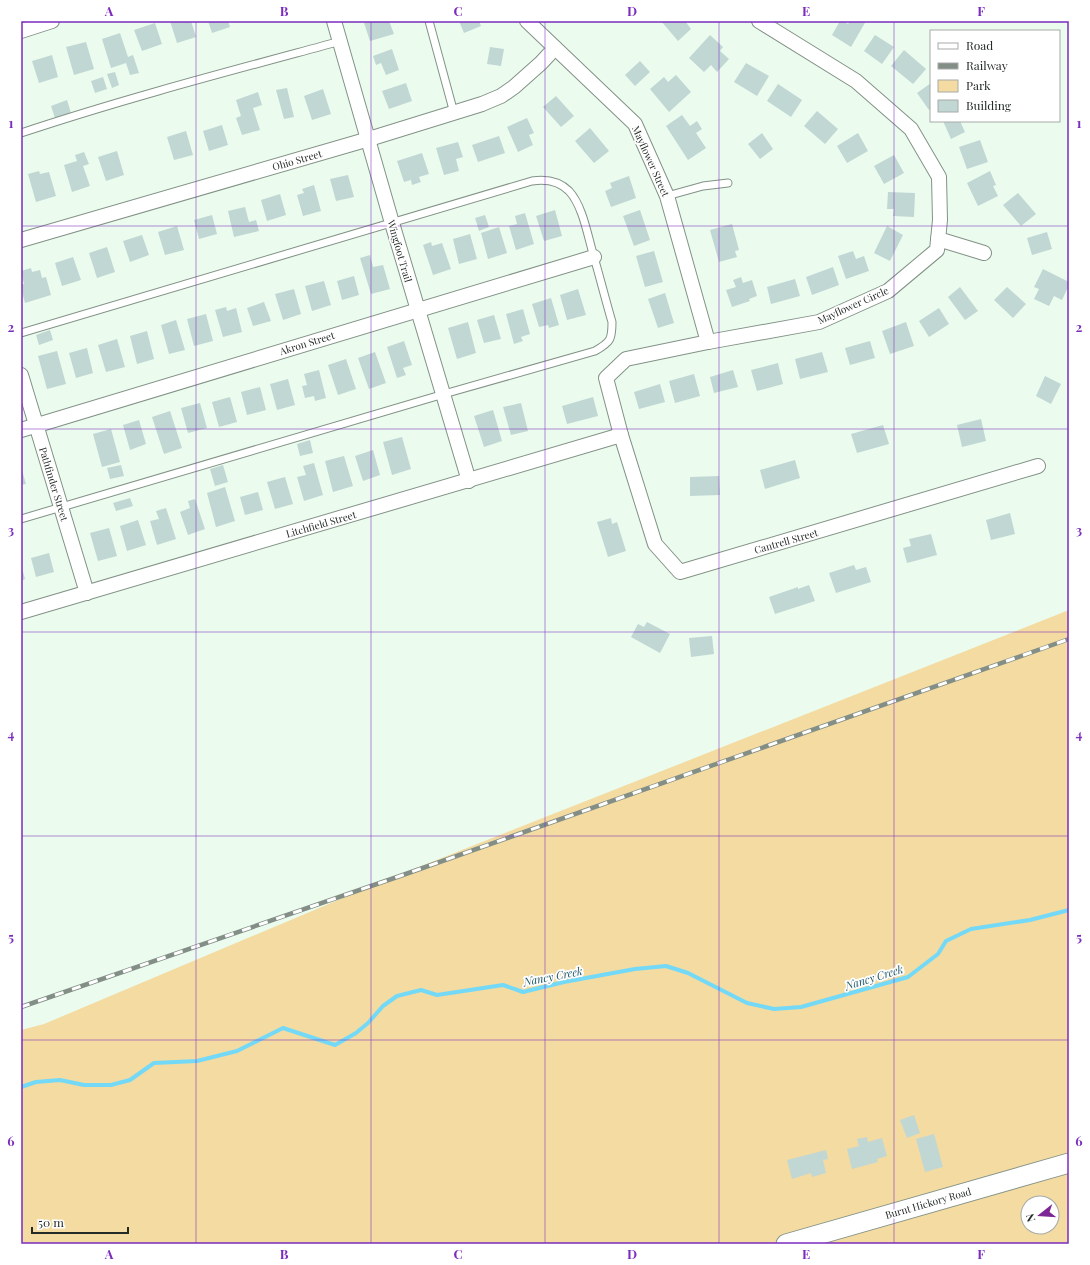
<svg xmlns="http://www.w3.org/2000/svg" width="1090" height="1265" font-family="'Playfair Display',serif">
  <rect width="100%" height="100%" fill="#ebfcef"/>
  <path fill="#f3dba1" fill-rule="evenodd" d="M1069,610V1244H21V1030L44,1024L376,884ZM1028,1203H1052V1227H1028Z"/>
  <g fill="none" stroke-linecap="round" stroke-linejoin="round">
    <path stroke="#74d9f7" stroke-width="4" d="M21,1087L36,1082L60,1080L84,1085H111L130,1080L154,1063L197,1061L237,1051L283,1028L335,1045L356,1033L368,1023L383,1006L397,996L421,990L437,995L503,985L523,992L564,982L635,969L666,966L688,973L747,1003L774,1009L801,1007L908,977L938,954L946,941L971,929L1030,920L1069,910"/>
  </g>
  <g fill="#c1d7d4">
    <path d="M170,21H191L196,37L177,43Z"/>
    <path d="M208,21H228L230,27L212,33Z"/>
    <path d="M369,21H389L394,34L370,41L364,23Z"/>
    <path d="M459,21H479L481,26L464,33Z"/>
    <path d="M661,21H685L691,29L678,41Z"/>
    <path d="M840,21H843L848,24L850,21H866L851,47L832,35Z"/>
    <path d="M155,23L162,44L142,51L134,30Z"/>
    <path d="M120,33L128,57L133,55L139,73L130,75L126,63L111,68L102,39Z"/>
    <path d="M710,35L723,47L720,51L729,59L717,72L711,65L704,72L689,58Z"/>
    <path d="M875,35L894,47L882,64L864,51Z"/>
    <path d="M86,42L94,69L74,75L66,47Z"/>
    <path d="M490,47L504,49L501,66L487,64Z"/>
    <path d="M392,49L399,70L386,75L381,63L376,65L373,56Z"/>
    <path d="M904,50L926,69L913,84L891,66Z"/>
    <path d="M52,55L58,77L39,83L32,61Z"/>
    <path d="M640,61L650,72L635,86L625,75Z"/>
    <path d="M746,63L769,76L757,96L734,82Z"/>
    <path d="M115,72L119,85L112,88L107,74Z"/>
    <path d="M676,75L691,92L669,112L650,89L664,77L668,82Z"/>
    <path d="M103,77L107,89L95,93L91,81Z"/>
    <path d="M406,83L412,101L389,109L382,91Z"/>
    <path d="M931,83V109L929,110L917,93Z"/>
    <path d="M778,84L802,100L791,117L767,101Z"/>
    <path d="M287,88L294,117L284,119L276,90Z"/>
    <path d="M323,89L331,114L312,120L304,96Z"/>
    <path d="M258,92L262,105L253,108L260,130L242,135L236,118L241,116L236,100Z"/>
    <path d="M556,96L574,116L561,127L543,107Z"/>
    <path d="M67,100L71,113L55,118L51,106Z"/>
    <path d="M817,111L838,129L825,144L804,126Z"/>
    <path d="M682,115L690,126L697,121L702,129L696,133L706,148L688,160L666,126Z"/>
    <path d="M527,118L534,133L529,135L533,145L518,152L507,127Z"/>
    <path d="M943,121H960L965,132L951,139Z"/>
    <path d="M222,125L228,145L209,151L203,131Z"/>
    <path d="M590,128L609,151L594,163L575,141Z"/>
    <path d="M186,131L193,155L174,160L167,137Z"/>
    <path d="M762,133L773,149L760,159L748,144Z"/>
    <path d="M858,133L868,151L847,163L837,146Z"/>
    <path d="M499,136L505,153L478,162L472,145Z"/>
    <path d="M980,140L988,162L967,169L959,147Z"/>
    <path d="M458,142L463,157L456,159L459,171L444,175L436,148Z"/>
    <path d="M117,151L124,175L106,181L98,157Z"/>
    <path d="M84,152L89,164L83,166L90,186L72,192L64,165L77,161L75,155Z"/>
    <path d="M422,153L429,174L419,177L421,182L412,185L411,180L404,182L397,161Z"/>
    <path d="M894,155L904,173L884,184L874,166Z"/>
    <path d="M39,171L40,174L49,172L56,196L36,202L28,174Z"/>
    <path d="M990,171L996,185L993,186L998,196L978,206L967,183Z"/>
    <path d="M348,175L354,197L336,201L330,179Z"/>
    <path d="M629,176L636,198L611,207L605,191L612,188L610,183Z"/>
    <path d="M314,185L321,211L303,216L297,195L304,193L302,189Z"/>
    <path d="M888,192L915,193L914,217L893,216L894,209H887Z"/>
    <path d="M1018,193L1036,214L1021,226L1003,205Z"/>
    <path d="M280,194L286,215L267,221L261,200Z"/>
    <path d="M245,207L249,222L256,220L259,231L234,237L228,211Z"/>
    <path d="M555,210L562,236L544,241L536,216Z"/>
    <path d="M640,210L650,240L634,246L623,216Z"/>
    <path d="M525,213L534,244L516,250L509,226L517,224L515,216Z"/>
    <path d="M212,215L217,234L199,239L194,220Z"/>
    <path d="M485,215L489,227L479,231L475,218Z"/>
    <path d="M732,224L739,250L735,251L737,257L719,262L710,230Z"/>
    <path d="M177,226L184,250L165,255L158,232Z"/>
    <path d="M887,226L903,235L890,261L874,253Z"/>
    <path d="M499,227L507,253L488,259L481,233Z"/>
    <path d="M1047,232L1052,249L1032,255L1027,238Z"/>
    <path d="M470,234L477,259L459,264L453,239Z"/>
    <path d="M142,235L149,255L130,262L123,241Z"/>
    <path d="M431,242L432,246L442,243L451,269L433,275L423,245Z"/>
    <path d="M107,247L115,272L97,278L89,253Z"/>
    <path d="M654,251L663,282L645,287L636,256Z"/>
    <path d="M853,251L856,259L864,256L869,271L846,279L838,256Z"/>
    <path d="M370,255L373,267L383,265L390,289L371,294L360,258Z"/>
    <path d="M73,257L81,280L62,286L55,263Z"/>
    <path d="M833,267L839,285L812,295L806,277Z"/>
    <path d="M31,268L32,272L40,270L42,278L46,277L51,295L25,303L21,288V285L24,284L21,271Z"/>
    <path d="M1043,269L1069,282V285L1062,300L1054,296L1049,306L1034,299L1039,289L1034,287Z"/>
    <path d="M354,276L359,295L342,300L337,281Z"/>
    <path d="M741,277L743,283L752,280L757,296L749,299L750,301L732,307L726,290L736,287L733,280Z"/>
    <path d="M795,279L800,296L771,304L767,287Z"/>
    <path d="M324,281L331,305L312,311L305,286Z"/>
    <path d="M960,287L978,311L965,320L948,297Z"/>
    <path d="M1007,287L1026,304L1013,318L994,300Z"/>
    <path d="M294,289L301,314L283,320L275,294Z"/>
    <path d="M578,289L586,315L567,320L560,295Z"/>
    <path d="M665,293L674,323L658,328L648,299Z"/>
    <path d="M551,298L559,325L549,328L548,325L539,327L532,304Z"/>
    <path d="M264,302L271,321L253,326L247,308Z"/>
    <path d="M226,307L227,311L236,308L242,332L223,337L215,310Z"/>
    <path d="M939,308L949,324L929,337L919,321Z"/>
    <path d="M523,309L530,334L521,337L523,341L514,344L506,314Z"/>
    <path d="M206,314L213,341L194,346L187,319Z"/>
    <path d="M494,315L501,339L484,343L477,320Z"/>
    <path d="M176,320L185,350L169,354L161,325Z"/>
    <path d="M468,322L476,353L457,359L448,328Z"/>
    <path d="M906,322L914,346L890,354L882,331Z"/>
    <path d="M50,330L53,340L39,345L36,335Z"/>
    <path d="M147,331L154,359L137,364L130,336Z"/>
    <path d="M117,339L125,367L106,372L98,345Z"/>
    <path d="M404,341L412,365L403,368L406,375L397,378L387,347Z"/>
    <path d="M870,341L875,358L850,365L845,348Z"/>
    <path d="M87,348L93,373L76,378L69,353Z"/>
    <path d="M57,351L66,384L47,389L38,356Z"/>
    <path d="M375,352L386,383L369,389L358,358Z"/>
    <path d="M822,352L828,372L800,379L795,359Z"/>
    <path d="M346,359L356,389L338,395L328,365Z"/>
    <path d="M778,363L783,384L757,391L751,370Z"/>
    <path d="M319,370L326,398L315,401L314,396L305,398L302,386L307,385L304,374Z"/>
    <path d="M733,370L738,387L714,393L710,377Z"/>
    <path d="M694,374L700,396L675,403L669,381Z"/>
    <path d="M1045,376L1061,384L1051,404L1036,396Z"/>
    <path d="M288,379L295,405L277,410L270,384Z"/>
    <path d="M660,384L665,402L639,409L634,392Z"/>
    <path d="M260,387L266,410L247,415L241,392Z"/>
    <path d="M230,397L237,422L219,427L212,402Z"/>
    <path d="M593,397L598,416L567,424L562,406Z"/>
    <path d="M200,403L207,428L188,433L181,408Z"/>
    <path d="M521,403L528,431L511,435L503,407Z"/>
    <path d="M493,410L502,441L484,447L474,416Z"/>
    <path d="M170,411L182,448L164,454L152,417Z"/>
    <path d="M981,419L986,441L962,447L957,425Z"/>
    <path d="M139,420L146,444L130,450L123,425Z"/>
    <path d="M883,425L889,444L857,453L851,434Z"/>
    <path d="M111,429L120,462L102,467L93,434Z"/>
    <path d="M402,437L411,469L392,475L383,442Z"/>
    <path d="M310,440L313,453L300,456L297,444Z"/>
    <path d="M373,450L380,475L363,481L355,456Z"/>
    <path d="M344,456L353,486L333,492L325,461Z"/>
    <path d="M795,460L800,478L765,489L760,470Z"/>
    <path d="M314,463L323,495L304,501L297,477L306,475L303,466Z"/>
    <path d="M121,465L124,476L110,479L107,468Z"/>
    <path d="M223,465L228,482L215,486L210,469Z"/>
    <path d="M21,467L26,484L21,485Z"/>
    <path d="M719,476L720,495L690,496V477Z"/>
    <path d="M285,477L293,504L275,509L267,482Z"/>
    <path d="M225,487L235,521L216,527L207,493Z"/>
    <path d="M258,492L263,510L245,515L240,497Z"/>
    <path d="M130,498L133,506L116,511L113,503Z"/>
    <path d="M195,499L205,529L188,535L180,512L190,508L188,501Z"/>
    <path d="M166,508L176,539L157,545L150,521L159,519L156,511Z"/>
    <path d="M1010,513L1015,534L991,540L986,520Z"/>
    <path d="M611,518L612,524L617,522L626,551L608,557L597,522Z"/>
    <path d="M138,520L146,545L127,551L120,526Z"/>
    <path d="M109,528L117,556L98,561L90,533Z"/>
    <path d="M931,534L937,555L907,563L903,548L911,546L909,539Z"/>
    <path d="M49,553L54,572L36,577L31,558Z"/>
    <path d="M21,565L25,579L21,581Z"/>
    <path d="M854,565L856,570L866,567L871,582L836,593L829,573Z"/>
    <path d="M809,585L815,601L775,614L769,597L798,587V589Z"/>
    <path d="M647,622L670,634L660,653L631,637L638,624L644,627Z"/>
    <path d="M712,636L714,654L691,657L689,638Z"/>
    <path d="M914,1115L920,1133L907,1138L900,1120Z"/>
    <path d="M934,1134L943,1167L925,1172L916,1139Z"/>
    <path d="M867,1137L868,1142L882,1138L887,1156L877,1159L878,1162L852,1169L847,1149L859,1146L857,1139Z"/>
    <path d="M826,1150L828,1159L823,1160L826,1173L812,1177L811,1173L792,1179L787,1160Z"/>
  </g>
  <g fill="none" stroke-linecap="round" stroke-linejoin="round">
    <g stroke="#839287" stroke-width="9">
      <g id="service">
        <path d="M429,21L454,113"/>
        <path d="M21,133C126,98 234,70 341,41"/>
        <path d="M667,196L703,186L728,183"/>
        <path d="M21,333L532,181C545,179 559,181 569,191C582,205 587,232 592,250C599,274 605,298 612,322C612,339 611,342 595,351L444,394L21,519"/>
      </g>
    </g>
    <g stroke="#839287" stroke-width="16">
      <g id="minor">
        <path d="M334,21L392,223L469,481"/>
        <path d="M527,21L635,124L667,196L708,342"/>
        <path d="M759,21L856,81L911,129L939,177L940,220L937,250L888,291L819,322L708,342L626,359L606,378L621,435L655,544L680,572L1038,466"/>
        <path d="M21,31L52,21"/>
        <path d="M938,239L984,253"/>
        <path d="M21,240L369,139L482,104L501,96L514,87L541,63L555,48"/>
        <path d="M21,375L87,593"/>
        <path d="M21,430L594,257"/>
        <path d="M21,612L621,435"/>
      </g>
    </g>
    <g stroke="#839287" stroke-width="21">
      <path id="secondary" d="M786,1244L1069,1163"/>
    </g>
    <use href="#service" stroke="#fff" stroke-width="7"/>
    <use href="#minor" stroke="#fff" stroke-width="14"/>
    <use href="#secondary" stroke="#fff" stroke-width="19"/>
    <g stroke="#838f86" stroke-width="4.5">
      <path id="rail" d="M21,1007L400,876L1069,639"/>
    </g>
    <use href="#rail" stroke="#fff" stroke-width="3" stroke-dasharray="9" stroke-linecap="butt"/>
  </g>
  <path fill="none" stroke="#7b2cbf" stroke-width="1" stroke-opacity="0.55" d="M196,21V1244M371,21V1244M545,21V1244M719,21V1244M894,21V1244M21,226H1069M21,429H1069M21,632H1069M21,836H1069M21,1040H1069"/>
  <g text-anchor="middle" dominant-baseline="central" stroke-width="3.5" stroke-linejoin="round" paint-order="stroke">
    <g font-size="10" fill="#242b26" stroke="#fff">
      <text transform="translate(297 160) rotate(-16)">Ohio Street</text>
      <text transform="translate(651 161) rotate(66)">Mayflower Street</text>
      <text transform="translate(400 251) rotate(74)">Wingfoot Trail</text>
      <text transform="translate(853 305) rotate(-24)">Mayflower Circle</text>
      <text transform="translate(307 343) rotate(-17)">Akron Street</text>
      <text transform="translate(54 484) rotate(73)">Pathfinder Street</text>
      <text transform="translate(321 524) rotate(-16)">Litchfield Street</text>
      <text transform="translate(786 541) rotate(-16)">Cantrell Street</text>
      <text transform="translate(928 1203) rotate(-16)">Burnt Hickory Road</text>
    </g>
    <g font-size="11" font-style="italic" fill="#205969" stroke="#fff">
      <text transform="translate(553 976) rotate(-11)">Nancy Creek</text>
      <text transform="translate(874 977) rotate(-17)">Nancy Creek</text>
    </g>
  </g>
  <rect width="1090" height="1265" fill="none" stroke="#ffffff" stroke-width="44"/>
  <rect x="930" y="30" width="130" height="92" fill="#ffffff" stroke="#a7aaa8"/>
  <rect x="938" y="43" width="20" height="6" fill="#ffffff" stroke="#a7aaa8"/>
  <text x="966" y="50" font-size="12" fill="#242b26">Road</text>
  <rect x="938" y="63" width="20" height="6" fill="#838f86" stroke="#a7aaa8"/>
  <text x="966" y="70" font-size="12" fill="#242b26">Railway</text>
  <rect x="938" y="80" width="20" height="12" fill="#f3dba1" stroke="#a7aaa8"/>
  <text x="966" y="90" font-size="12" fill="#242b26">Park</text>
  <rect x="938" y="100" width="20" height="12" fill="#c1d7d4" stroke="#a7aaa8"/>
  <text x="966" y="110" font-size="12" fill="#242b26">Building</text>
  <g transform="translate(1040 1215) rotate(253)"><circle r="19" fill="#ffffff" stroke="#a7aaa8"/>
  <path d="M0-3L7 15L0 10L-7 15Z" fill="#7d2695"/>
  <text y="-6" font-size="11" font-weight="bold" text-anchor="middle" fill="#242b26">N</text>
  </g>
  <path d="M32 1227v6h96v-6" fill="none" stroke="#242b26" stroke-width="2"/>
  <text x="38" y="1227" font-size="12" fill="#242b26" stroke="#ffffff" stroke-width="3" paint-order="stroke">50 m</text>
  <rect x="22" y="22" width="1046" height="1221" fill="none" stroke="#7b2cbf" stroke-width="1.5"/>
  <g font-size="13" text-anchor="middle" font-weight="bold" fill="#7b2cbf">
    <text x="109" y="16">A</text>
    <text x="284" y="16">B</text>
    <text x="458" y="16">C</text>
    <text x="632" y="16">D</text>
    <text x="806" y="16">E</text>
    <text x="981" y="16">F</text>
    <text x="11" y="128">1</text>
    <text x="1079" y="128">1</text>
    <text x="11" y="332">2</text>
    <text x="1079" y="332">2</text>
    <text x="11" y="535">3</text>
    <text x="1079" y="535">3</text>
    <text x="11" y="739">4</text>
    <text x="1079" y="739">4</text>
    <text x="11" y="942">5</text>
    <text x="1079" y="942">5</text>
    <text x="11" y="1146">6</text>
    <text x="1079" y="1146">6</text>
    <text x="109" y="1259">A</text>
    <text x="284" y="1259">B</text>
    <text x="458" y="1259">C</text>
    <text x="632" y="1259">D</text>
    <text x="806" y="1259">E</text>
    <text x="981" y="1259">F</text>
  </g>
</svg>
